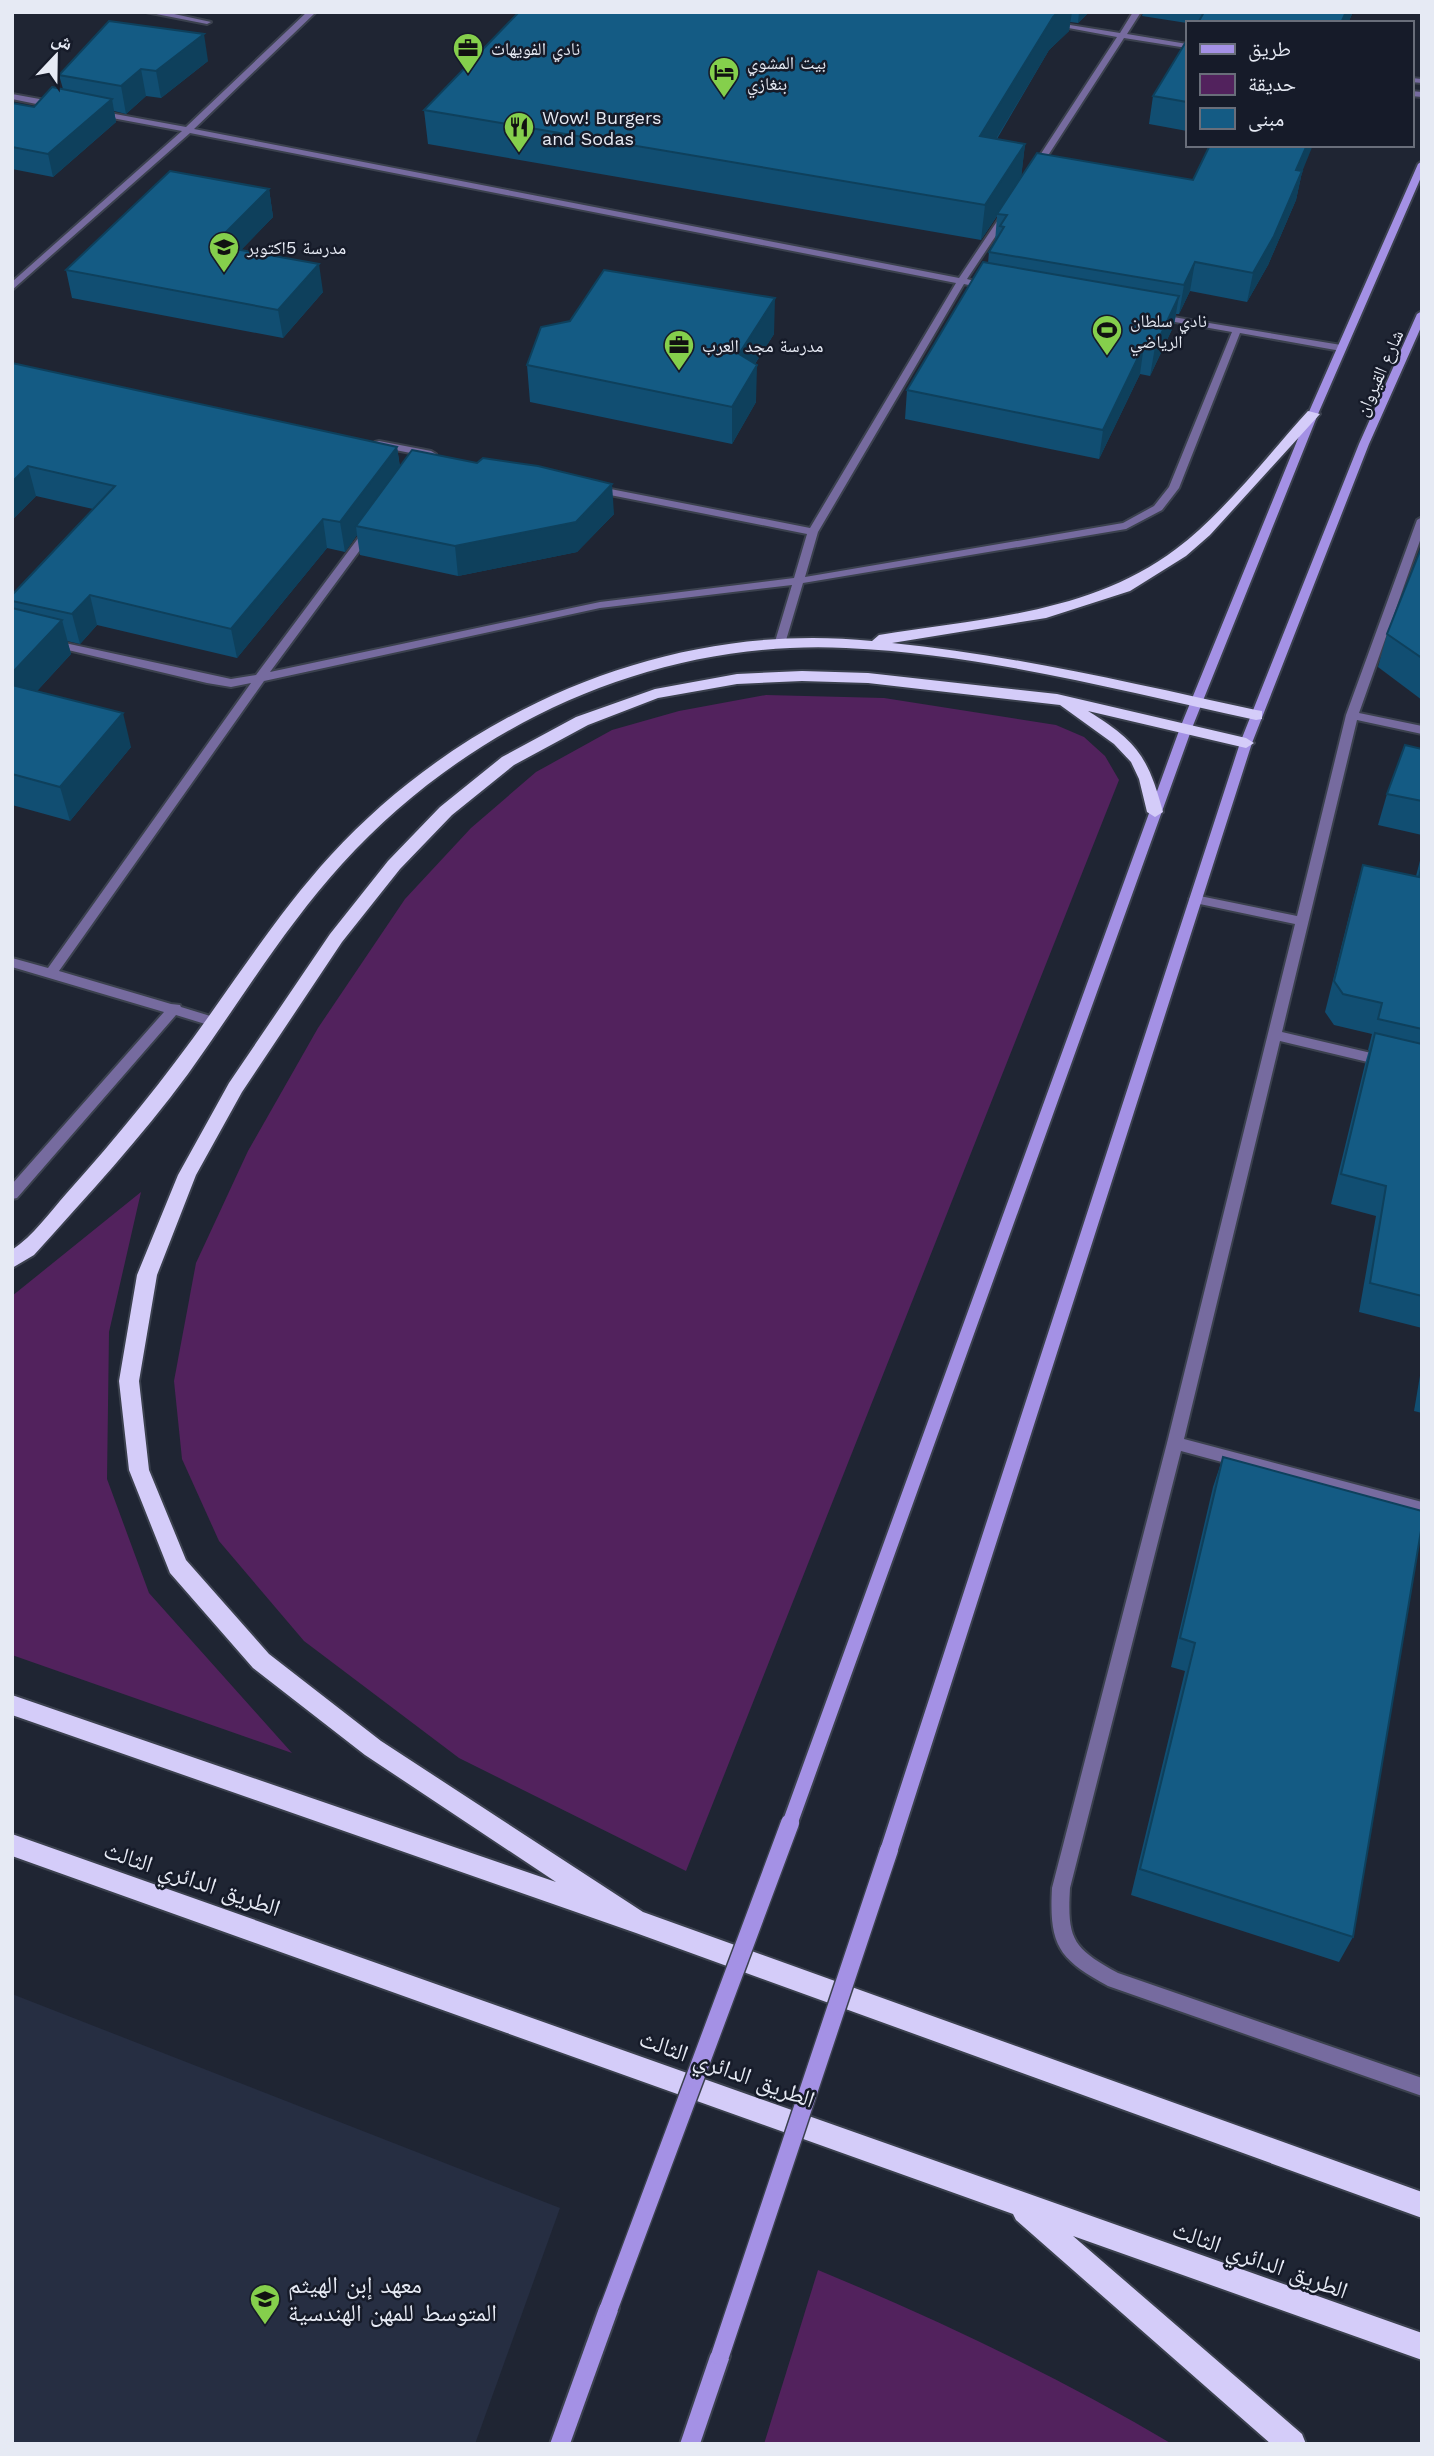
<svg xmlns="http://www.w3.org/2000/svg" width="1434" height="2456" font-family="'Work Sans','Noto Naskh Arabic',sans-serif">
  <rect width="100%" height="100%" fill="#1f2533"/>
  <path fill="#262e42" d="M12,1994L560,2208L475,2444H12Z"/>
  <g fill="#52225d">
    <path d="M766,695L884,698L1056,725L1084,737L1105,756L1119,780L686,1871L459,1758L304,1641L219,1541L182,1459L174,1381L196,1263L248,1151L318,1028L405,899L471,828L536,772L612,730L679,711Z"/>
    <path d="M141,1192L109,1332L107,1479L149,1593L292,1753L12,1655V1296Z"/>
    <path d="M818,2270C939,2320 1059,2377 1172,2444H764Z"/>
  </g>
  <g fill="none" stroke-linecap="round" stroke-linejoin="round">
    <g stroke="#3b414e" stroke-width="4">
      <g id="minor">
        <path d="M146,12H165L211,22L207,24Z"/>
        <path d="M307,12H316L194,129L959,278L1004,211H1010L1011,213L967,279L992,286L987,289L964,284L818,532L805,577L1123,523L1154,506L1169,487L1232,332L1158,319L1155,318V314L1341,345L1346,348L1341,351L1240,333L1179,488L1162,510L1126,529L803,583L784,647L780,648L774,645L792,585L600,608L264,681L59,971L171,1004L180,1005L181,1007L220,1019L221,1022L215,1027L176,1015L17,1198L12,1199V1184L164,1012L12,967V958L48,968L251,683L231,687L207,683L47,645V641L51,640L231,679L256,675L365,529L369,528L374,531L270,672L600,602L794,578L807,534L595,492L590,489L595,486L810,528L956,283L190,133L12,290V282L182,131L96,115L92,112L93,110L186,127Z"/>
        <path d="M1133,12H1141L1127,34L1187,44V48L1124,38L1038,171H1032L1031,169L1117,37L1047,24L1051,22L1120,33Z"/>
        <path d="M1411,78L1422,79V83L1411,82Z"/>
        <path d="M1411,91L1422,92V97L1411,96Z"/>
        <path d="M12,94L56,102L60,105L56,108L12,99Z"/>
        <path d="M379,441L431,451L436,454L431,457L375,446V442Z"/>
        <path d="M1422,517V535L1359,713L1422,726V734L1357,720L1282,1032L1422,1065V1075L1280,1041L1184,1439L1422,1502V1516L1181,1451L1070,1888C1067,1940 1073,1948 1118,1973L1422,2078V2096L1108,1986C1058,1959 1049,1945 1052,1888L1167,1443L1295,924L1195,903L1189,899L1195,895L1297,916L1346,715L1417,520Z"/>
      </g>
    </g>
    <g stroke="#3b414e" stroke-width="4">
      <g id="secondary">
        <path d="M1422,161V175L1318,414L1192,728L798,1823L796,1829L790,1831L784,1829L782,1823L1180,728L1308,414L1418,164Z"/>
        <path d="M1422,311V325L1369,444L1252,743L898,1850L895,1856L889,1858L883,1856L880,1850L1240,743L1359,444L1417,314Z"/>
        <path d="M609,2298L616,2301L619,2308L570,2444H550L599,2308L602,2301Z"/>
        <path d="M720,2346L727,2349L730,2356L700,2444H680L710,2356L713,2349Z"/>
      </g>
    </g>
    <g stroke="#3b414e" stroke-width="4">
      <g id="trunk">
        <path d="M1308,411L1320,414L1210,535L1186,556L1130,591L1046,618L892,643C1014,655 1135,684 1256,710L1262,711V719L1256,720C1121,691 984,654 846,648C655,639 470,723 342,864C284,928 239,1003 188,1074C141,1138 87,1196 34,1255L12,1268V1250C33,1236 50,1212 66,1194C120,1134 170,1072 216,1006C252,955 288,902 331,855C466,708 671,620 872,641L879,635C980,619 1092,613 1176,549C1223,514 1268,455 1308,411Z"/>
        <path d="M802,671L868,673L1057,694L1246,738L1254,743L1246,748L1088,711C1138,742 1148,757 1163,812L1155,817L1147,812L1139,779L1131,762L1114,744L1060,705L868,683L802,681L737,684L658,698L588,725L514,765L452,815L400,869L342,942L242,1092L196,1175L157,1275L139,1381L149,1470L186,1560L269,1654L381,1741L643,1912L1422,2192V2218L636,1933L12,1715V1695L556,1882L365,1755L253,1668L170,1573L129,1470L119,1381L137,1275L178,1175L229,1083L330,934L388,861L440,807L502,757L576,717L655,689L737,674Z"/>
        <path d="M12,1834L1422,2333V2360L1073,2236L1302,2434L1306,2444H1271L1016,2220L1013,2214L12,1856Z"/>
      </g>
    </g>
    <use href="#minor" fill="#766b9f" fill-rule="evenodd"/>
    <use href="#secondary" fill="#a491e5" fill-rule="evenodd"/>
    <use href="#trunk" fill="#d4ccf9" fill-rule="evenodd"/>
    <g stroke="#3b414e" stroke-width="21" stroke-linecap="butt">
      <g id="secondary-bridge">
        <path d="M609,2308L790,1823"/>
        <path d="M720,2356L889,1850"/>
      </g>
    </g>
    <use href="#secondary-bridge" stroke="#a491e5" stroke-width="18"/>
  </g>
  <g fill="#114e72">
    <path d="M519,12H1089L1078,23L1070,22L1069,31L1049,50L997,139L1025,144L1021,177L1193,180L1302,172L1296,200L1268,265L1247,302L1190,291L1179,314H1176L1174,325L1150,376L1140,374L1099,459L905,419L907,390L988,263L989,252L995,242L997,216L981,240L428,144L424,110Z"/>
    <path d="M1143,12H1353L1348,23H1187L1142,16Z"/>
    <path d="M1187,40V131L1149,124L1153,96Z"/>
    <path d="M208,61L161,98L146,96L126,114L114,111L116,122L53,177L12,169V103L34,107L63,89L59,75Z"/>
    <path d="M269,189L273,217L241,250L323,292L283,338L72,298L66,270Z"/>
    <path d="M774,334L755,364L756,402L732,444L530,402L527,365Z"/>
    <path d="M12,363L397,447L400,467L614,514L577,552L458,576L360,555L357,535L345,552L327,548L237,658L97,625L80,644L67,641L71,654L37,691L131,747L70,821L12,805V595L93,509L36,496L12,520Z"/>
    <path d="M1422,546V700L1378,667L1387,634Z"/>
    <path d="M1422,749V835L1378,825L1387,794Z"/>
    <path d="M1422,853V1328L1359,1312L1376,1216L1331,1204L1365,1064L1369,1050H1368L1372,1034L1334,1025L1325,1012L1354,896L1363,865L1416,876Z"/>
    <path d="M1422,1364V1413L1414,1411Z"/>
    <path d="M1223,1457L1353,1937L1339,1962L1131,1895L1185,1671L1171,1667L1213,1487Z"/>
  </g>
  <g fill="#0e405c">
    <path d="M1058,12H1072L1069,31L1049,50L977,171L980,136L1053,17Z"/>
    <path d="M1079,12H1089L1078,23Z"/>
    <path d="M1346,12H1353L1348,23H1341Z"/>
    <path d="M204,34L208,61L161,98L156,71Z"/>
    <path d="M141,69L146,96L126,114L121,86Z"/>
    <path d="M112,99L116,122L53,177L48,154Z"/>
    <path d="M1025,144L1021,179L981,240L985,205Z"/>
    <path d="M1307,145H1313L1302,172L1296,200L1268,265L1247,302L1253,273Z"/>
    <path d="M269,189L273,217L219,273L213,245Z"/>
    <path d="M1195,262L1190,291L1179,314L1184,285Z"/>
    <path d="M319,264L323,292L283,338L278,310Z"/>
    <path d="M1179,296L1174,325L1150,376L1155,347Z"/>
    <path d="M775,298L774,334L738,390L739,354Z"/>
    <path d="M1144,345L1140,374L1099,459L1103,430Z"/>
    <path d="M757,365L756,402L732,444V407Z"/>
    <path d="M397,447L401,476L356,526L357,535L345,552L340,522Z"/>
    <path d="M28,466L36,496L12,520V482Z"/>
    <path d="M612,484L614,514L577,552L458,576L455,546Z"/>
    <path d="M323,519L327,548L237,658L231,629Z"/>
    <path d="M90,595L97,625L80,644L72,614Z"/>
    <path d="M62,620L71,654L14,716L12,712V673Z"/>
    <path d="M123,713L131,747L70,821L60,787Z"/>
  </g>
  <g fill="#145b84" stroke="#0e405c" stroke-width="2">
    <path d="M519,12H1058L1053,17L980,136L1025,144L985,205L424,110Z"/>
    <path d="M1204,12H1346L1341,23H1198Z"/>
    <path d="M109,21L204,34L156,71L141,69L121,86L59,75Z"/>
    <path d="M1187,40V102L1153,96Z"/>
    <path d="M52,87L112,99L48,154L12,147V103L34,107Z"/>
    <path d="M1210,145H1307L1296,170L1302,171L1274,236L1253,273L1195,262L1184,285L989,252L1004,227L1000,226L1007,215L997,214L1037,153L1193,180Z"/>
    <path d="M170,171L269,189L213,245L319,264L278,310L66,270Z"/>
    <path d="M983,262L1179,296L1155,347L1144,345L1103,430L907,390Z"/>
    <path d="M604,270L775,298L739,354L757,365L732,407L527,365L541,327L570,321Z"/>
    <path d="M12,363L397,447L340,522L323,519L231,629L90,595L72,614L12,601V595L115,486L28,466L12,482Z"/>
    <path d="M412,450L477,463L483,458L538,466L612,484L576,522L455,546L356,526Z"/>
    <path d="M1422,546V658L1387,634Z"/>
    <path d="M12,608L62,620L12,673Z"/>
    <path d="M12,685L123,713L60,787L12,774Z"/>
    <path d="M1405,745L1422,749V801L1387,794Z"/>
    <path d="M1363,865L1419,877L1422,865V1029L1378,1019L1382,1003L1343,994L1334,981Z"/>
    <path d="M1375,1033L1422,1044V1296L1370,1283L1386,1186L1341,1174Z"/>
    <path d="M1223,1457L1422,1511V1525L1353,1937L1140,1869L1195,1643L1180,1638Z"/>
  </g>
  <defs>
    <g id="office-pin" transform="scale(1.575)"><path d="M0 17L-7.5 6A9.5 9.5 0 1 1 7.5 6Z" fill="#85cf4c" stroke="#161b29"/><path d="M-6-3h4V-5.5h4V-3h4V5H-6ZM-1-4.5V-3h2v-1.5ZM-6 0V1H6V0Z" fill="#111"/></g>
    <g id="hotel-pin" transform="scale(1.575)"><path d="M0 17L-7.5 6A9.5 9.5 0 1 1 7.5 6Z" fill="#85cf4c" stroke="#161b29"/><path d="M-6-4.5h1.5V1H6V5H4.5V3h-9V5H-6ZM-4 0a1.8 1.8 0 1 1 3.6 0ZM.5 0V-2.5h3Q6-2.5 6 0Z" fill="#111"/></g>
    <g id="restaurant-pin" transform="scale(1.575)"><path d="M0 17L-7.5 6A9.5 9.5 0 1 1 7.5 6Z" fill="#85cf4c" stroke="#161b29"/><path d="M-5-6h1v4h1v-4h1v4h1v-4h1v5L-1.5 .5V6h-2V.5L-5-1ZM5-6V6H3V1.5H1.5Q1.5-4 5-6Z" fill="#111"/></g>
    <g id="school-pin" transform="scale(1.575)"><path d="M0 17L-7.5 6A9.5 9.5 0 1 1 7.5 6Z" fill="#85cf4c" stroke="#161b29"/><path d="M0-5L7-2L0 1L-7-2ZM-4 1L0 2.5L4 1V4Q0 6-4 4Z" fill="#111"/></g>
    <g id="stadium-pin" transform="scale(1.575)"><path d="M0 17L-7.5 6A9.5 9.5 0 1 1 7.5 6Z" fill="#85cf4c" stroke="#161b29"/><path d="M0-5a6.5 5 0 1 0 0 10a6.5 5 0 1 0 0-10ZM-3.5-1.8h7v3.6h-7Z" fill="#111"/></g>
  </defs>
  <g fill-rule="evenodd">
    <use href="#office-pin" x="468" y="48"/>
    <use href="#hotel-pin" x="724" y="72"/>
    <use href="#restaurant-pin" x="519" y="127"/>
    <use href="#school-pin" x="224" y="247"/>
    <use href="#stadium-pin" x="1107" y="330"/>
    <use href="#office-pin" x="679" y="345"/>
    <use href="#school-pin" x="265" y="2299"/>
  </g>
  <g text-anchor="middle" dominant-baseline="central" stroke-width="5" stroke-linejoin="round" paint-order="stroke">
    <g font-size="18" fill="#e6eaf4" stroke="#161b29" text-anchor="start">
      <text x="491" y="48">نادي الفويهات</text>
      <text x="747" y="62">بيت المشوي<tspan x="747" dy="21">بنغازي</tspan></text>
      <text x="542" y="117">Wow! Burgers<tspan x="542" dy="21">and Sodas</tspan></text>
      <text x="247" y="247">مدرسة 5اكتوبر</text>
      <text x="1130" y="320">نادي سلطان<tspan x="1130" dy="21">الرياضي</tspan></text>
      <text x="702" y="345">مدرسة مجد العرب</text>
    </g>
    <g font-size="18" fill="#e6eaf4" stroke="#161b29">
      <text transform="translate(1379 373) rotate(-66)">شارع القيروان</text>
    </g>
    <g font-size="24" fill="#e6eaf4" stroke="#161b29">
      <text transform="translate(192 1879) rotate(19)">الطريق الدائري الثالث</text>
      <text transform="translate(727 2069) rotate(20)">الطريق الدائري الثالث</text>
      <text transform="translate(1260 2260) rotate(20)">الطريق الدائري الثالث</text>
    </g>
    <g font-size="24" fill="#e6eaf4" stroke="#161b29" text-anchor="start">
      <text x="288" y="2285">معهد إبن الهيثم<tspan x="288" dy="28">المتوسط للمهن الهندسية</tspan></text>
    </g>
  </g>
  <rect width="1434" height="2456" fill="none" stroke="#e6eaf4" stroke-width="28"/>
  <rect x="1186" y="21" width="228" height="126" fill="#161b29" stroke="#696e7a" stroke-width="2"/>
  <rect x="1200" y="44" width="35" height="10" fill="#a491e5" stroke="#696e7a" stroke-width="2"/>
  <text x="1248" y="56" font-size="21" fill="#e6eaf4">طريق</text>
  <rect x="1200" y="74" width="35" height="21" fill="#52225d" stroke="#696e7a" stroke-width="2"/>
  <text x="1248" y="91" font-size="21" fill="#e6eaf4">حديقة</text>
  <rect x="1200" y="108" width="35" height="21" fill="#145b84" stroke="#696e7a" stroke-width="2"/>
  <text x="1248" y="126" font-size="21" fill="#e6eaf4">مبنى</text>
  <g transform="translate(56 56) rotate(22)" stroke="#161b29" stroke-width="5" paint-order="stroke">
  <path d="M0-5L12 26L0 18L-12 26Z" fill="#e6eaf4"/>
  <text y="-10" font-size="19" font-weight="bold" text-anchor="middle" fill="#e6eaf4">ش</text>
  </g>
</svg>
